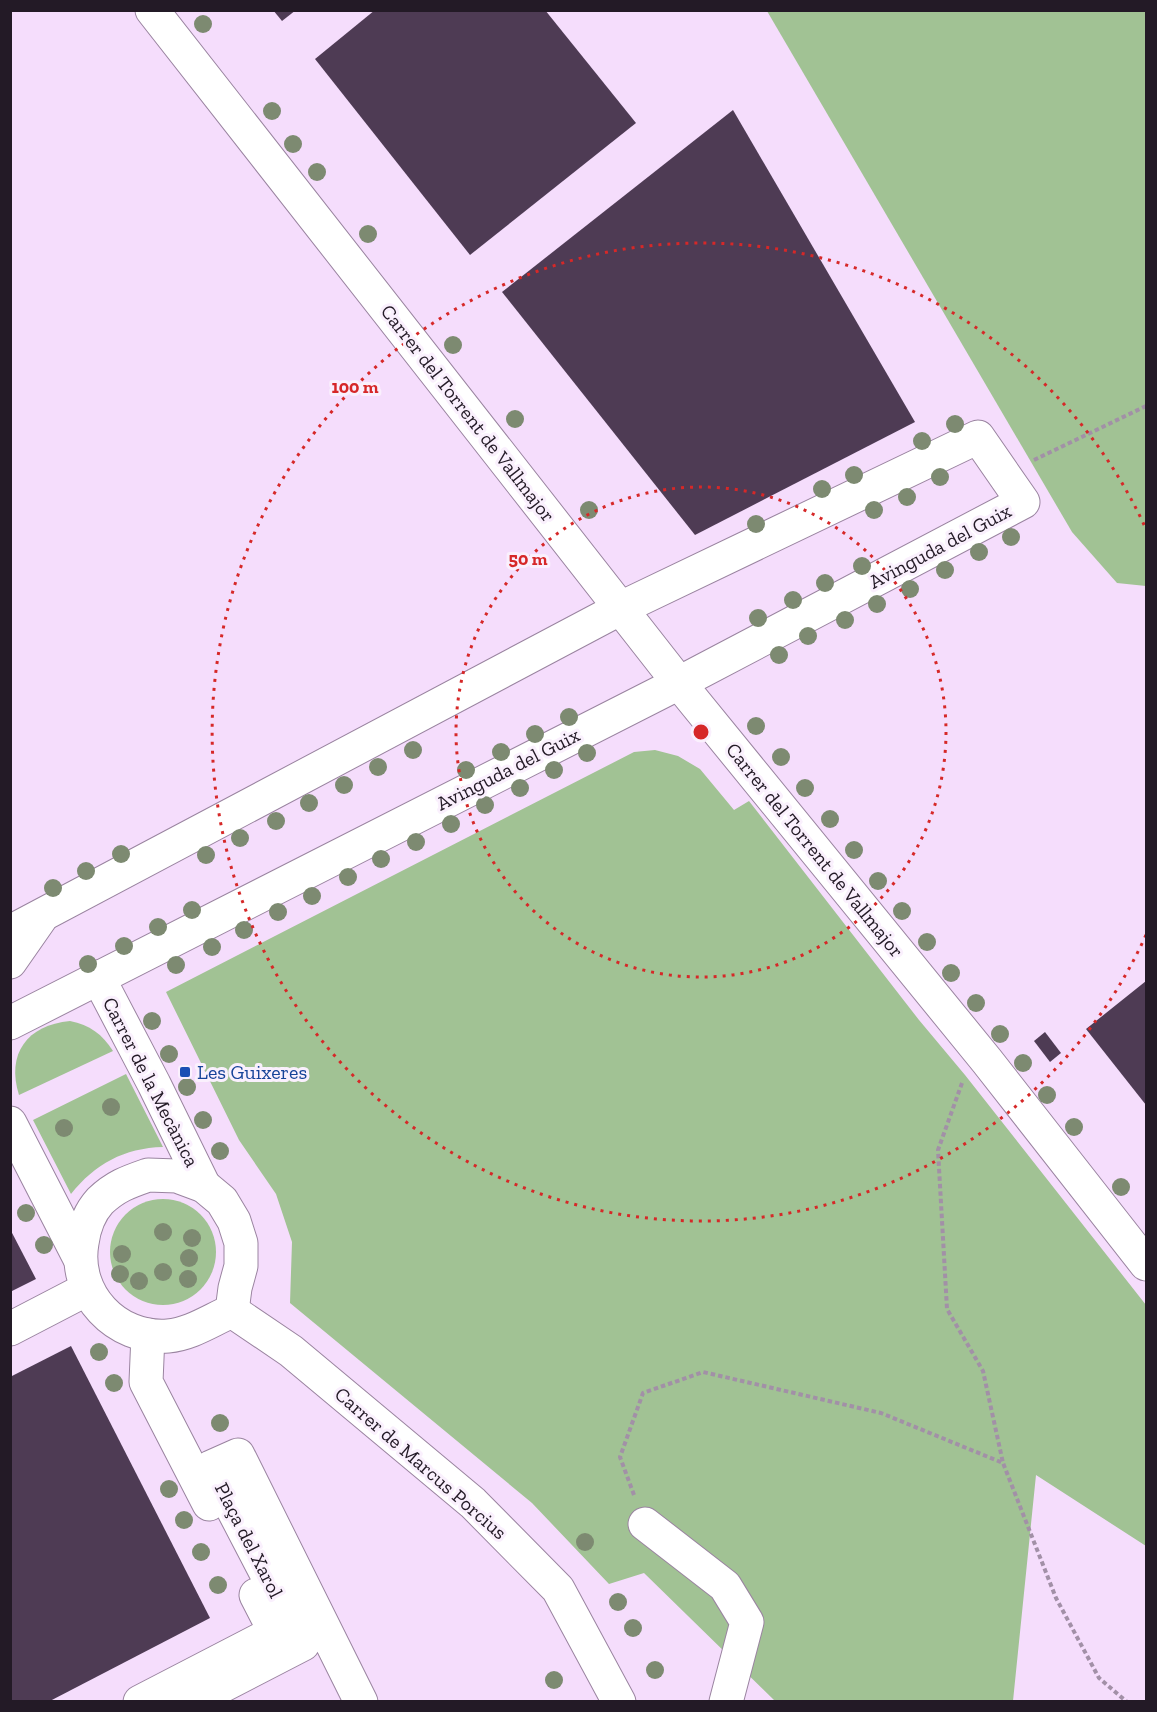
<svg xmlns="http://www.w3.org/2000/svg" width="1157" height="1712" font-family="'Zilla Slab',serif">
  <rect width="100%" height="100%" fill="#f5ddfc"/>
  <g fill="#a1c294">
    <path d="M767,11H1146V586L1117,583L1072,532Z"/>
    <path d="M655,750L678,756L700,769L734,810L749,801L919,1020L965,1075L1146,1305V1546L1036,1475L1013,1701H775L644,1573L609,1584L532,1503L290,1303L292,1242L276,1194L239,1140L166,992L634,752Z"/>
    <path d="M70,1021C90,1025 102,1034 113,1051L19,1095C6,1054 27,1025 70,1021Z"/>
    <path d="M126,1074L163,1147C124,1148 95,1164 71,1194L33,1120Z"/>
    <circle cx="163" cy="1252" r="53"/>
  </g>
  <g fill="#4e3b54">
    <path d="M273,10H296L282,21Z"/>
    <path d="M375,10H545L636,123L470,255L315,59Z"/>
    <path d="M733,110L915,422L695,535L502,292Z"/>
    <path d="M1146,981V1105L1086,1029Z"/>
    <path d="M1045,1032L1061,1053L1050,1062L1034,1041Z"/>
    <path d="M10,1229L36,1279L10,1292Z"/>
    <path d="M71,1346L210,1618L48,1702H10V1377Z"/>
  </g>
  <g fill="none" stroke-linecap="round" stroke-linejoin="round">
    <g stroke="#9a84a0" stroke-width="35">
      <g id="minor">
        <path d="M152,10L679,683L987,1061L1146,1264"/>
        <path d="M10,932L621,608L978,437L1023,502L679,683L10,1023"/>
        <path d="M10,962L40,919"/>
        <path d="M98,977L154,1084L204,1186"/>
        <path d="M10,1123L79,1257"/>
        <path d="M148,1175L177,1176L204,1186L222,1201L234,1221L241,1243V1266L235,1288L232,1311C211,1320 191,1334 168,1336C116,1340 73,1294 82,1243C84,1228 90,1212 100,1201C116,1186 128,1182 148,1175Z"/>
        <path d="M232,1311L291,1351L473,1503L558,1589L619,1702"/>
        <path d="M10,1329L87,1289"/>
        <path d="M148,1335L146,1382L209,1504"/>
        <path d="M645,1524L725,1586L747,1622L726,1702"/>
        <path d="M140,1702L275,1632L256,1595"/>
        <path d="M191,1702L303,1644L211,1467L238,1455L361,1702"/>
      </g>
    </g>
    <g stroke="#a290a7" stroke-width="4" stroke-dasharray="4.5 3" stroke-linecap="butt">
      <path d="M1034,460L1146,406"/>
      <path d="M962,1083L938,1150L947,1309L983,1371L1003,1463"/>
      <path d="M634,1495L620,1457L643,1393L703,1372L881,1413L1003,1463L1056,1598L1099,1678L1127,1702"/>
    </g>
    <use href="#minor" stroke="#fff" stroke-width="33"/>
  </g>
  <g fill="#7d8a71">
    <circle cx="203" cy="24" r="9"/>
    <circle cx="272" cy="111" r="9"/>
    <circle cx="293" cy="144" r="9"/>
    <circle cx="317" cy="172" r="9"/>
    <circle cx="368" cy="234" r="9"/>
    <circle cx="453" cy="345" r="9"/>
    <circle cx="515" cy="419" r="9"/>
    <circle cx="955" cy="424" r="9"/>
    <circle cx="922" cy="441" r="9"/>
    <circle cx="854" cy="475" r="9"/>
    <circle cx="940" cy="477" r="9"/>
    <circle cx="822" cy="489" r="9"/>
    <circle cx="907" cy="497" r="9"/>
    <circle cx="589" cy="510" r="9"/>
    <circle cx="874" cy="510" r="9"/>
    <circle cx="756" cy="524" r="9"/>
    <circle cx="1011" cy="537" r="9"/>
    <circle cx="979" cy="552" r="9"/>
    <circle cx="862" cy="566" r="9"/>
    <circle cx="945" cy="570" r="9"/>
    <circle cx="825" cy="583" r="9"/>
    <circle cx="910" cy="589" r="9"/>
    <circle cx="793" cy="600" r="9"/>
    <circle cx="877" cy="604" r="9"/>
    <circle cx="758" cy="618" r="9"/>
    <circle cx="845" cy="620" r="9"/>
    <circle cx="808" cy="636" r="9"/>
    <circle cx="779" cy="655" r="9"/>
    <circle cx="569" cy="717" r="9"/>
    <circle cx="756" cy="726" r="9"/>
    <circle cx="535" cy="734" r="9"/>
    <circle cx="413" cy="750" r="9"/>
    <circle cx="501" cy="752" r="9"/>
    <circle cx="587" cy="753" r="9"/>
    <circle cx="781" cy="757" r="9"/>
    <circle cx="378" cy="767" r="9"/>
    <circle cx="466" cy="770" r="9"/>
    <circle cx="554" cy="770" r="9"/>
    <circle cx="344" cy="785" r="9"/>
    <circle cx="520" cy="788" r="9"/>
    <circle cx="805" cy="788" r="9"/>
    <circle cx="309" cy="803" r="9"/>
    <circle cx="485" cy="805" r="9"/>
    <circle cx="830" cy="819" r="9"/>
    <circle cx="276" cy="821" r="9"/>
    <circle cx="451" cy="824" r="9"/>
    <circle cx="240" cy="838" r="9"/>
    <circle cx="416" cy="842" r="9"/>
    <circle cx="854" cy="850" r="9"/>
    <circle cx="121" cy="854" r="9"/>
    <circle cx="206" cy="855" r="9"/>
    <circle cx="381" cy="859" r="9"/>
    <circle cx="86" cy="871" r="9"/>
    <circle cx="348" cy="877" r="9"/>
    <circle cx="878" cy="881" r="9"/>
    <circle cx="53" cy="888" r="9"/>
    <circle cx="312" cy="896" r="9"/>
    <circle cx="192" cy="910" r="9"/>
    <circle cx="902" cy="911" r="9"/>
    <circle cx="278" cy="912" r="9"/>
    <circle cx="158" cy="927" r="9"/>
    <circle cx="244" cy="930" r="9"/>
    <circle cx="927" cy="942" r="9"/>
    <circle cx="124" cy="946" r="9"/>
    <circle cx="212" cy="947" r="9"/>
    <circle cx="88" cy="964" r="9"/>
    <circle cx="176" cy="965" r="9"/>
    <circle cx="951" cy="973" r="9"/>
    <circle cx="976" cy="1003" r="9"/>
    <circle cx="152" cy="1021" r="9"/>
    <circle cx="1000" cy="1034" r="9"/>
    <circle cx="169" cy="1054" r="9"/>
    <circle cx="1023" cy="1063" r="9"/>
    <circle cx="187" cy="1087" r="9"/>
    <circle cx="1047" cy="1095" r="9"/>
    <circle cx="111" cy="1107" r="9"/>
    <circle cx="203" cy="1120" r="9"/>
    <circle cx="1074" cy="1127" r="9"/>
    <circle cx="64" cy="1128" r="9"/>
    <circle cx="220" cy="1151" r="9"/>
    <circle cx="1121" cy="1187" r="9"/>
    <circle cx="26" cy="1213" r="9"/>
    <circle cx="163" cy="1232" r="9"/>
    <circle cx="192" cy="1238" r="9"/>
    <circle cx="44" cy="1245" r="9"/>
    <circle cx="122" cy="1254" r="9"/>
    <circle cx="189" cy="1258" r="9"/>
    <circle cx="163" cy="1272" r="9"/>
    <circle cx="120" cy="1274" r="9"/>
    <circle cx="188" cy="1279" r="9"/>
    <circle cx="139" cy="1281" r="9"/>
    <circle cx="99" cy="1352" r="9"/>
    <circle cx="114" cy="1383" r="9"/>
    <circle cx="220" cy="1423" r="9"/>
    <circle cx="169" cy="1489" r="9"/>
    <circle cx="184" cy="1520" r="9"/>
    <circle cx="585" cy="1542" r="9"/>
    <circle cx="201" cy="1552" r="9"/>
    <circle cx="218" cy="1585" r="9"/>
    <circle cx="618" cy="1602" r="9"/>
    <circle cx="633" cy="1628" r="9"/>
    <circle cx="655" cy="1670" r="9"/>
    <circle cx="554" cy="1680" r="9"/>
  </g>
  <g fill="none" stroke="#d62828" stroke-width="3" stroke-dasharray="3 6">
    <circle cx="701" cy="732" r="245"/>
    <path d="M1146 935A489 489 0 1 1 1146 529"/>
  </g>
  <rect fill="#1a4fb4" stroke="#faf0fd" stroke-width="2" x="179" y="1066" width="12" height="12" rx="3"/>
  <g text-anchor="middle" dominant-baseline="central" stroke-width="6" stroke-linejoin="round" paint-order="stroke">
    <g font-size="20" fill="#231a26" stroke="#faf0fd">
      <text transform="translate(468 413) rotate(52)">Carrer del Torrent de Vallmajor</text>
      <text transform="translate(940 546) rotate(-28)">Avinguda del Guix</text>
      <text transform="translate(508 769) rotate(-27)">Avinguda del Guix</text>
      <text transform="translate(815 850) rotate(51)">Carrer del Torrent de Vallmajor</text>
      <text transform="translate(151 1082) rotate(63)">Carrer de la Mecànica</text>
      <text transform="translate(421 1463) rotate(41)">Carrer de Marcus Porcius</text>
      <text transform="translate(249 1540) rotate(63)">Plaça del Xarol</text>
    </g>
    <g font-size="20" fill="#164399" stroke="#faf0fd" text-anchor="start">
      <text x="197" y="1072">Les Guixeres</text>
    </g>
  </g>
  <circle cx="701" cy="732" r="9" fill="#d62828" stroke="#faf0fd" stroke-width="3"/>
  <g font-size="18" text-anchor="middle" font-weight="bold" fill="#d62828" stroke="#faf0fd" stroke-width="6" stroke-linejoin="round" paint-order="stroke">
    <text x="355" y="393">100 m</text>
    <text x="528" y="565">50 m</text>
  </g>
  <rect width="1157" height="1712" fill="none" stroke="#231a26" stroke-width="24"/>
</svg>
